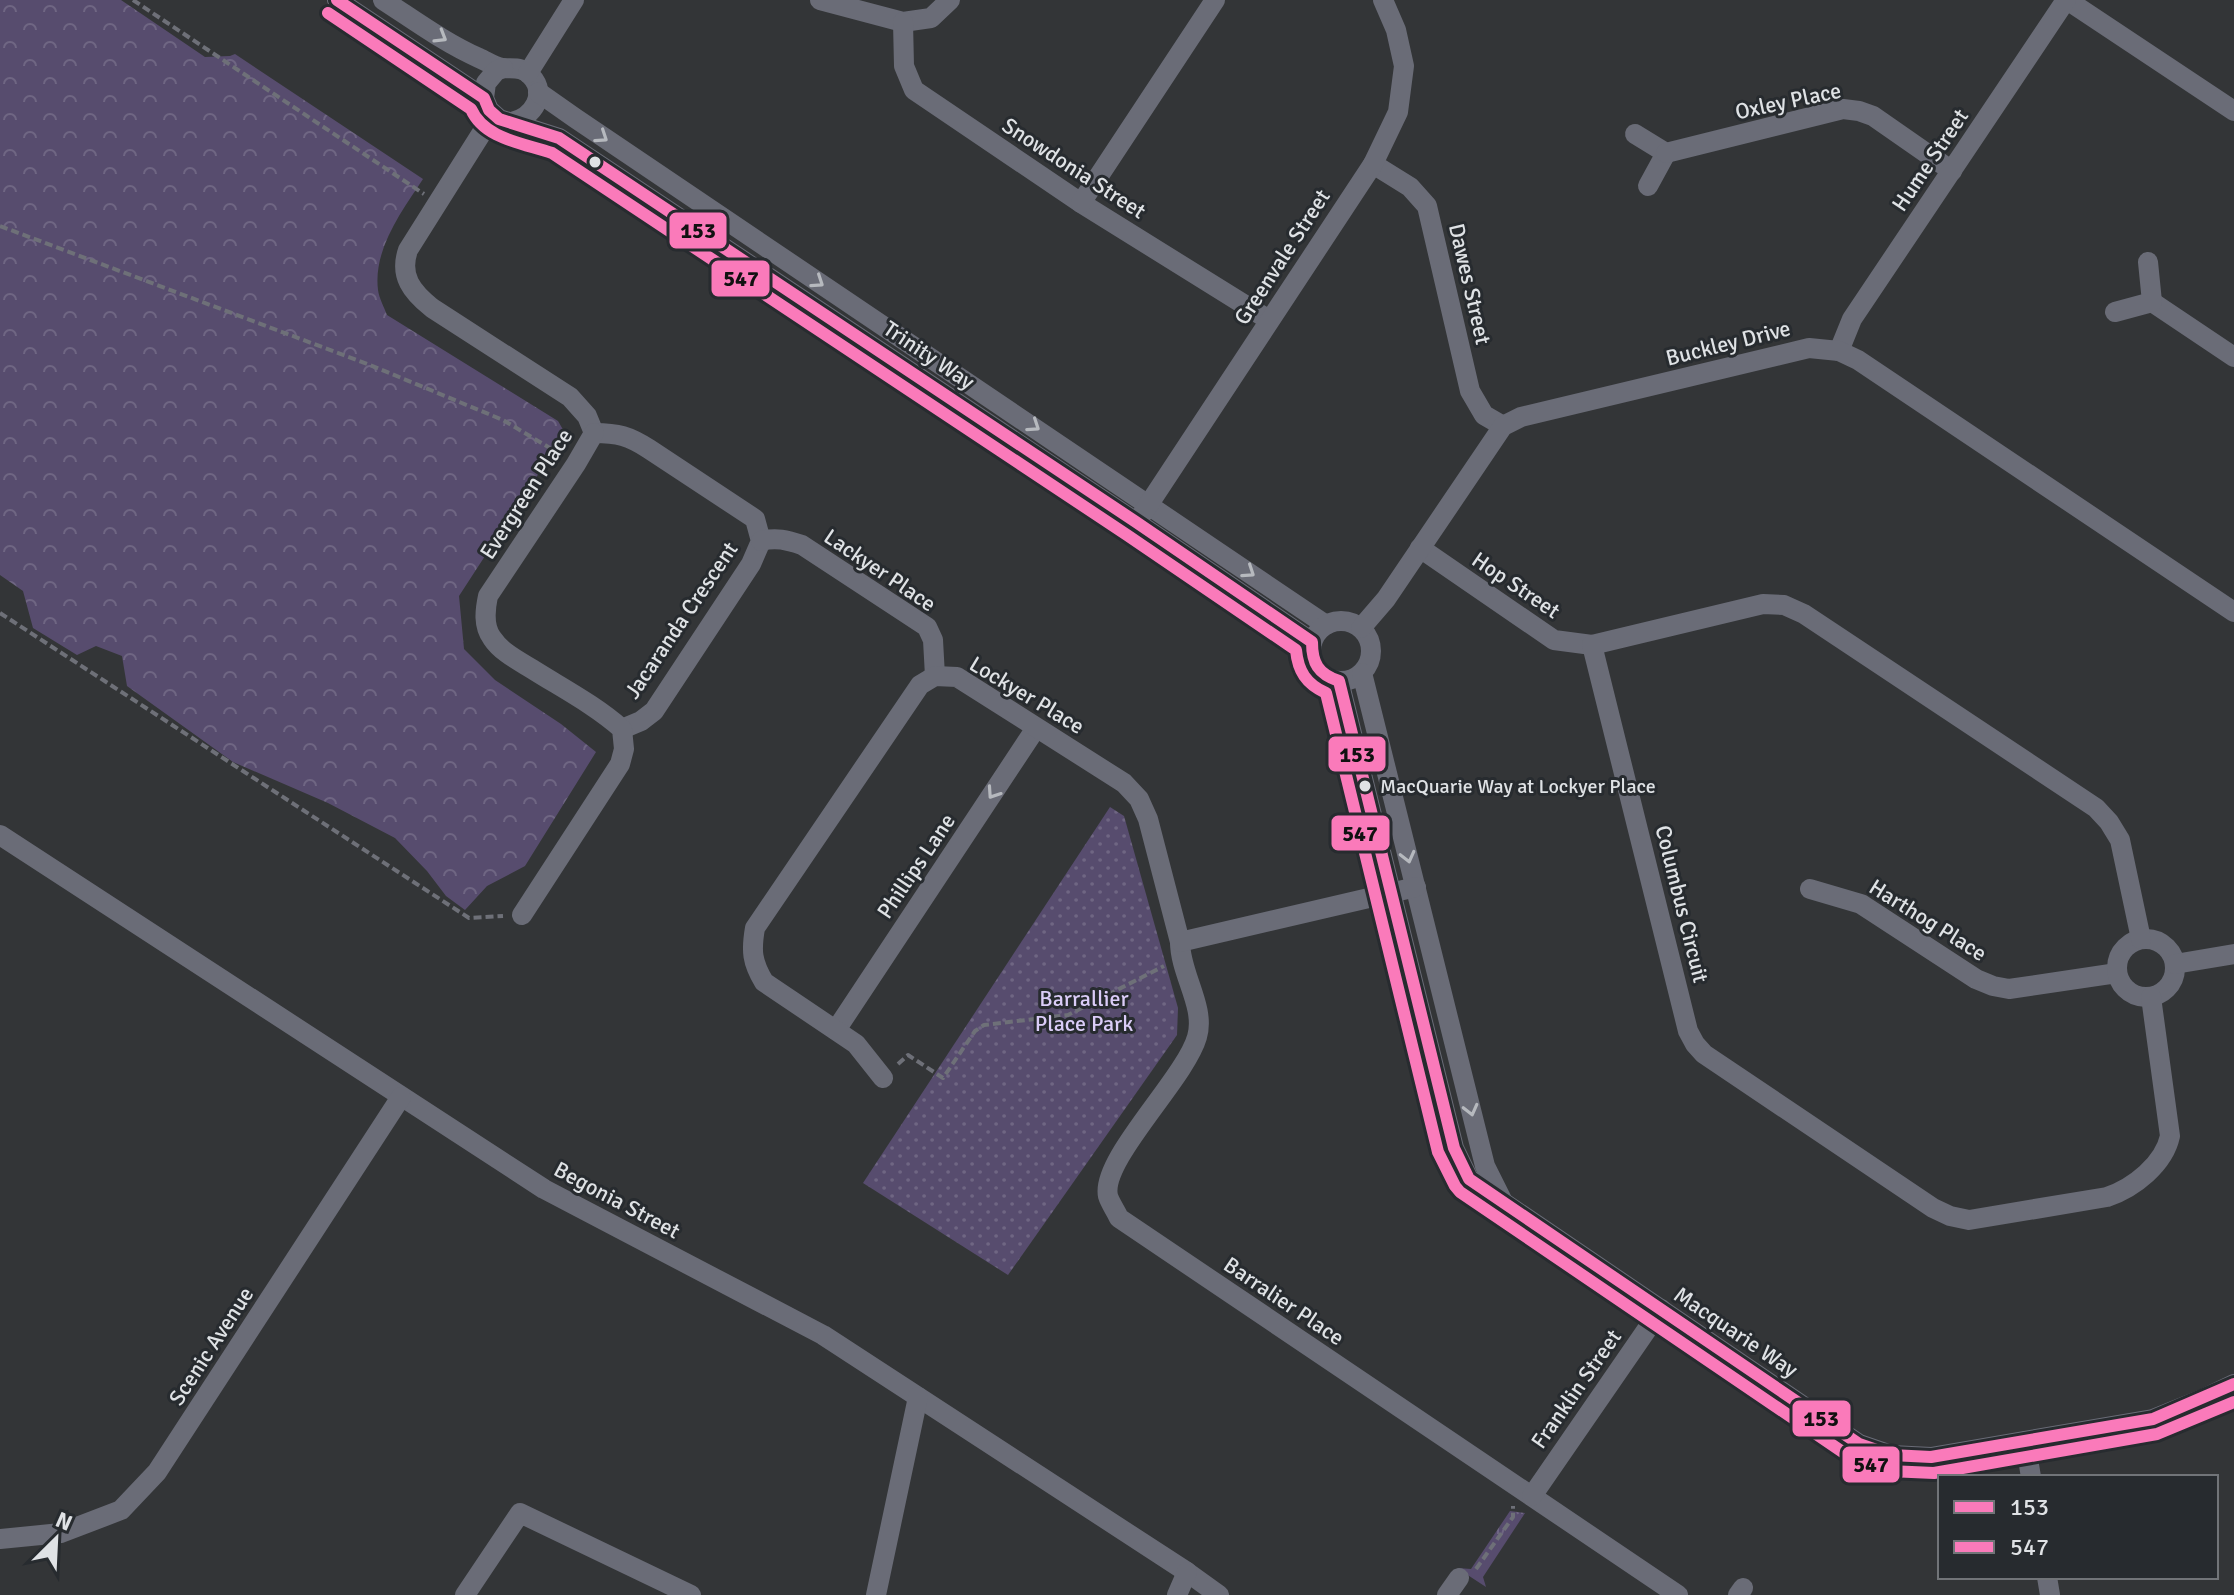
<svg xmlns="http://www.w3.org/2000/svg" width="2234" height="1595" font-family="Signika,sans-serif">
  <defs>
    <pattern id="grass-tufts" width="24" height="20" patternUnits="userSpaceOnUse" patternTransform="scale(2)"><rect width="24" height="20" fill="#574c6e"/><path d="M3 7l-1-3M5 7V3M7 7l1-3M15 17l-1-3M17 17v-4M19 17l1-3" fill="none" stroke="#6f6683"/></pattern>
    <pattern id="forest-crowns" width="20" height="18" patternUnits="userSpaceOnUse" patternTransform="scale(2)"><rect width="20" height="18" fill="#574c6e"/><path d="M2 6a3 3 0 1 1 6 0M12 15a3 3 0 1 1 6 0" fill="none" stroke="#6f6683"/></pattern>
    <pattern id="park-dots" width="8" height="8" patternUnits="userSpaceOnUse" patternTransform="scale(2)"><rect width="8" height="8" fill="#574c6e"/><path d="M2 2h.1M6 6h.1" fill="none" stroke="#6f6683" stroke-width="1.8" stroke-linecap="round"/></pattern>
  </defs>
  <rect width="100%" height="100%" fill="#333537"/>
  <path fill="url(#grass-tufts)" d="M1510,1511L1525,1513L1483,1577L1486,1587L1457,1568L1471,1569Z"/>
  <path fill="url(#forest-crowns)" d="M0,0H121L205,57L230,56L235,54L423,179C402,211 373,249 378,290C379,298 384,307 387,315L558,421L565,433L459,596L464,649L495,680L561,724L596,752L525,866L487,886L465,910L446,896L427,871L395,838L328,803L233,762L127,686L122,656L96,646L77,655L33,628L23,591L0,575Z"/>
  <path fill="url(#park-dots)" d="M1110,807L1124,816L1178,1008L1177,1035L1008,1275L863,1183Z"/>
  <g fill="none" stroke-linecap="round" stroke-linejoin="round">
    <g stroke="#6e7078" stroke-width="4" stroke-dasharray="8 4" stroke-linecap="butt">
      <path d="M133,0L424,194"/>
      <path d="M0,226L370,365L503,420L560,454"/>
      <path d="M0,613L469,918L503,916"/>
      <path d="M898,1064L908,1055L943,1078L975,1031L984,1025L1068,1015L1164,966"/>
      <path d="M1476,1569L1513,1517V1506"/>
    </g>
    <g stroke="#6a6c77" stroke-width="20">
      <path d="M337,0L484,98"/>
      <path d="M383,0C414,20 445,43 479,58C486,61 495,67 502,68C514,69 522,66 531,76C548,94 533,117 512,122"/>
      <path d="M820,0L903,22L931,18L950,0"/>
      <path d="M2067,0L2234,111"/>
      <path d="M903,22L904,66L914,90L1081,203L1269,320"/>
      <path d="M503,68L496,71L486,83L484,98L489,110L499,119L559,138L1136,522L1312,642"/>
      <path d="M528,73L574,0"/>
      <path d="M538,92L575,118L1326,625"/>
      <path d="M493,115L408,250C399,276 412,292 432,308L570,397L587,416L594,433"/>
      <path d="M1635,134L1666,153L1648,186"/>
      <path d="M1666,153L1843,109L1859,111L1873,116L1952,171"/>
      <path d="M1373,164L1410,187L1427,206L1470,391L1484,415L1503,426"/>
      <path d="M1081,203L1215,0"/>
      <path d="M2152,302L2234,357"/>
      <path d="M2115,312L2152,302L2148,262"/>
      <path d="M1839,351L1852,319L2066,0"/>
      <path d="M594,433C618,433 629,436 649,449L755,519L761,541L751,564L654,711L641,721L622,729"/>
      <path d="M1143,513L1373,164L1398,112L1404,66L1396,30L1383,0"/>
      <path d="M761,541C776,537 787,540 802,545L927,627L933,640L935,676"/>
      <path d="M1420,548L1554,640L1592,645"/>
      <circle cx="1341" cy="651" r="30"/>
      <path d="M1361,628L1386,599L1503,426L1521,417L1809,348L1839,351L1858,360L2234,612"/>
      <path d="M1362,673L1485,1166L1502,1200"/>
      <path d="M1339,681L1454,1148L1469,1179L1859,1444L1891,1455L1931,1457L2153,1419L2205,1398L2234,1384"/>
      <path d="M0,835L544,1189L823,1335L1187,1572L1219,1595"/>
      <path d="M1810,889L1861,904L1976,979L1993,986L2009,989L2117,973"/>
      <path d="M522,915L620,764L624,749L622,729C595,705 562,688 532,669C519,661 501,652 492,638C483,626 485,610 488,596L576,464L594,433"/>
      <circle cx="2146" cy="968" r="29"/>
      <path d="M2141,939L2120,840L2109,822L2096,808L1804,614L1784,605L1763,604L1592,645L1688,1031L1695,1044L1704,1054L1933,1208L1950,1216L1969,1220L2107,1197C2134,1188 2164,1164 2170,1136L2151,997"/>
      <path d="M1180,942C1180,974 1206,1007 1197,1037C1185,1079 1100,1160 1108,1196C1110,1203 1116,1211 1119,1218L1678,1595"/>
      <path d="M2175,964L2234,954"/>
      <path d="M836,1030L1036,728"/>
      <path d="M883,1078L856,1044L764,982C752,962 751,951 755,928L920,685L935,676L957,677L1124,783L1139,799L1148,819L1180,942L1416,887"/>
      <path d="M2025,1441L2031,1477"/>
      <path d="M1532,1496L1661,1309"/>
      <path d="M0,1539L61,1533L121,1510L157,1472L401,1097"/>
      <path d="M2047,1577L2050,1595"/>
      <path d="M465,1595L520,1513L691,1595"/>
      <path d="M876,1595L918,1397"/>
      <path d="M1177,1595L1187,1572"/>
      <path d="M1447,1595L1459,1578"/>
      <path d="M1738,1595L1743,1588"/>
    </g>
    <g stroke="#272b2f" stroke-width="18">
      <path id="bus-1" d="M337,0L484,98L489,110L499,119L559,138L1136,522L1312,642C1312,663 1318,674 1339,681L1454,1148L1469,1179L1859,1444L1891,1455L1931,1457L2153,1419L2234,1384"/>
    </g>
    <g stroke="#272b2f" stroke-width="18">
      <path id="bus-2" d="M328,13L471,109C484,139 523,143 552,153L1127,535L1296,650C1298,671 1306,684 1326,693L1438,1152L1455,1186L1460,1192L1850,1457L1889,1471L1934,1473L2157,1434L2234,1402"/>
    </g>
    <use href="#bus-1" stroke="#fa7aba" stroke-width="12"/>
    <use href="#bus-2" stroke="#fa7aba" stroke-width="12"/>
  </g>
  <defs><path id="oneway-chevron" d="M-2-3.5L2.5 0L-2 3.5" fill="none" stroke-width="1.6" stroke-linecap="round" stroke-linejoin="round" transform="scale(2)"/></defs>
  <g stroke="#b6b9be">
    <use href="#oneway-chevron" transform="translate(441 37) rotate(31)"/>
    <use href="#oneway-chevron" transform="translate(602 137) rotate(34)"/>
    <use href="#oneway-chevron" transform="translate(818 282) rotate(34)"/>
    <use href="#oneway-chevron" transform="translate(1034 426) rotate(34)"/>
    <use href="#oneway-chevron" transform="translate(1249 572) rotate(34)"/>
    <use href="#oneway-chevron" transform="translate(993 793) rotate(124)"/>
    <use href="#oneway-chevron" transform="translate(1408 857) rotate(76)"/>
    <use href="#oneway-chevron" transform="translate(1471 1110) rotate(76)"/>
  </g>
  <g fill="#dfe2e5" stroke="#272b2f" stroke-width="3">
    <circle cx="595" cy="162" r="7"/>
    <circle cx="1365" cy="786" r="7"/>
  </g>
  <g text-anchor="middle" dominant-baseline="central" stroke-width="6" stroke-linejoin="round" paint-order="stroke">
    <g font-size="20" fill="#dfe2e5" stroke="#272b2f" text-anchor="start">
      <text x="1380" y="786">MacQuarie Way at Lockyer Place</text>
    </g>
    <g font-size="22" fill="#dfe2e5" stroke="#272b2f">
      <text transform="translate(1788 101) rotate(-12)">Oxley Place</text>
      <text transform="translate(1930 160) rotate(-56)">Hume Street</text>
      <text transform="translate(1074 168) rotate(33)">Snowdonia Street</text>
      <text transform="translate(1282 257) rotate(-57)">Greenvale Street</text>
      <text transform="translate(1470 284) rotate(77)">Dawes Street</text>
      <text transform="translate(1728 343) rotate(-14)">Buckley Drive</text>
      <text transform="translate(929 355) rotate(34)">Trinity Way</text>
      <text transform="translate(526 494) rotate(-57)">Evergreen Place</text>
      <text transform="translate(880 570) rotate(34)">Lackyer Place</text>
      <text transform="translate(1516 585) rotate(34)">Hop Street</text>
      <text transform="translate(681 620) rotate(-56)">Jacaranda Crescent</text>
      <text transform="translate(1027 695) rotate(31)">Lockyer Place</text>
      <text transform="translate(916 866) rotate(-56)">Phillips Lane</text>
      <text transform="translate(1682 904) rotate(76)">Columbus Circuit</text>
      <text transform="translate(1928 920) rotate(32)">Harthog Place</text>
      <text transform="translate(617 1200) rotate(28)">Begonia Street</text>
      <text transform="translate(1284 1301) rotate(34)">Barralier Place</text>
      <text transform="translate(1736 1332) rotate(34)">Macquarie Way</text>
      <text transform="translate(211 1346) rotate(-57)">Scenic Avenue</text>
      <text transform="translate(1576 1389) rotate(-55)">Franklin Street</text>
    </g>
    <g font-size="22" fill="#dbcdf8" stroke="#272b2f">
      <text x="1084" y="998">Barrallier<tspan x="1084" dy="25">Place Park</tspan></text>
    </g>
  </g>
  <g stroke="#272b2f" stroke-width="3">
    <rect x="668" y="211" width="60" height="39" rx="8" fill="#fa7aba"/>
    <rect x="710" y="259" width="61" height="39" rx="8" fill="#fa7aba"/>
    <rect x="1327" y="735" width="60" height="38" rx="8" fill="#fa7aba"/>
    <rect x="1330" y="814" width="61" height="38" rx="8" fill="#fa7aba"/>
    <rect x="1791" y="1399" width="61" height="39" rx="8" fill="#fa7aba"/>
    <rect x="1841" y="1445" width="60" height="39" rx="8" fill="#fa7aba"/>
  </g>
  <g font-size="22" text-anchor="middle" font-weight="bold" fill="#111">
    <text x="698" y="238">153</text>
    <text x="741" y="286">547</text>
    <text x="1357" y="762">153</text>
    <text x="1360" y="841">547</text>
    <text x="1821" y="1426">153</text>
    <text x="1871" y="1472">547</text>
  </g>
  <rect x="1938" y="1475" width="280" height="104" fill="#272b2f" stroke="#717478" stroke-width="2"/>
  <rect x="1954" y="1501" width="40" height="12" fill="#fa7aba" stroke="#717478" stroke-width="2"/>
  <text x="2010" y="1515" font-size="24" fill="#dfe2e5">153</text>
  <rect x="1954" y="1541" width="40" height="12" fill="#fa7aba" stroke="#717478" stroke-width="2"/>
  <text x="2010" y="1555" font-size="24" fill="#dfe2e5">547</text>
  <g transform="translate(56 1539) rotate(24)" stroke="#272b2f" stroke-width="6" paint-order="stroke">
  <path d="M0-6L14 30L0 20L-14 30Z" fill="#dfe2e5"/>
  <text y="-12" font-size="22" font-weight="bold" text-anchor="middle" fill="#dfe2e5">N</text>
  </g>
</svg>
